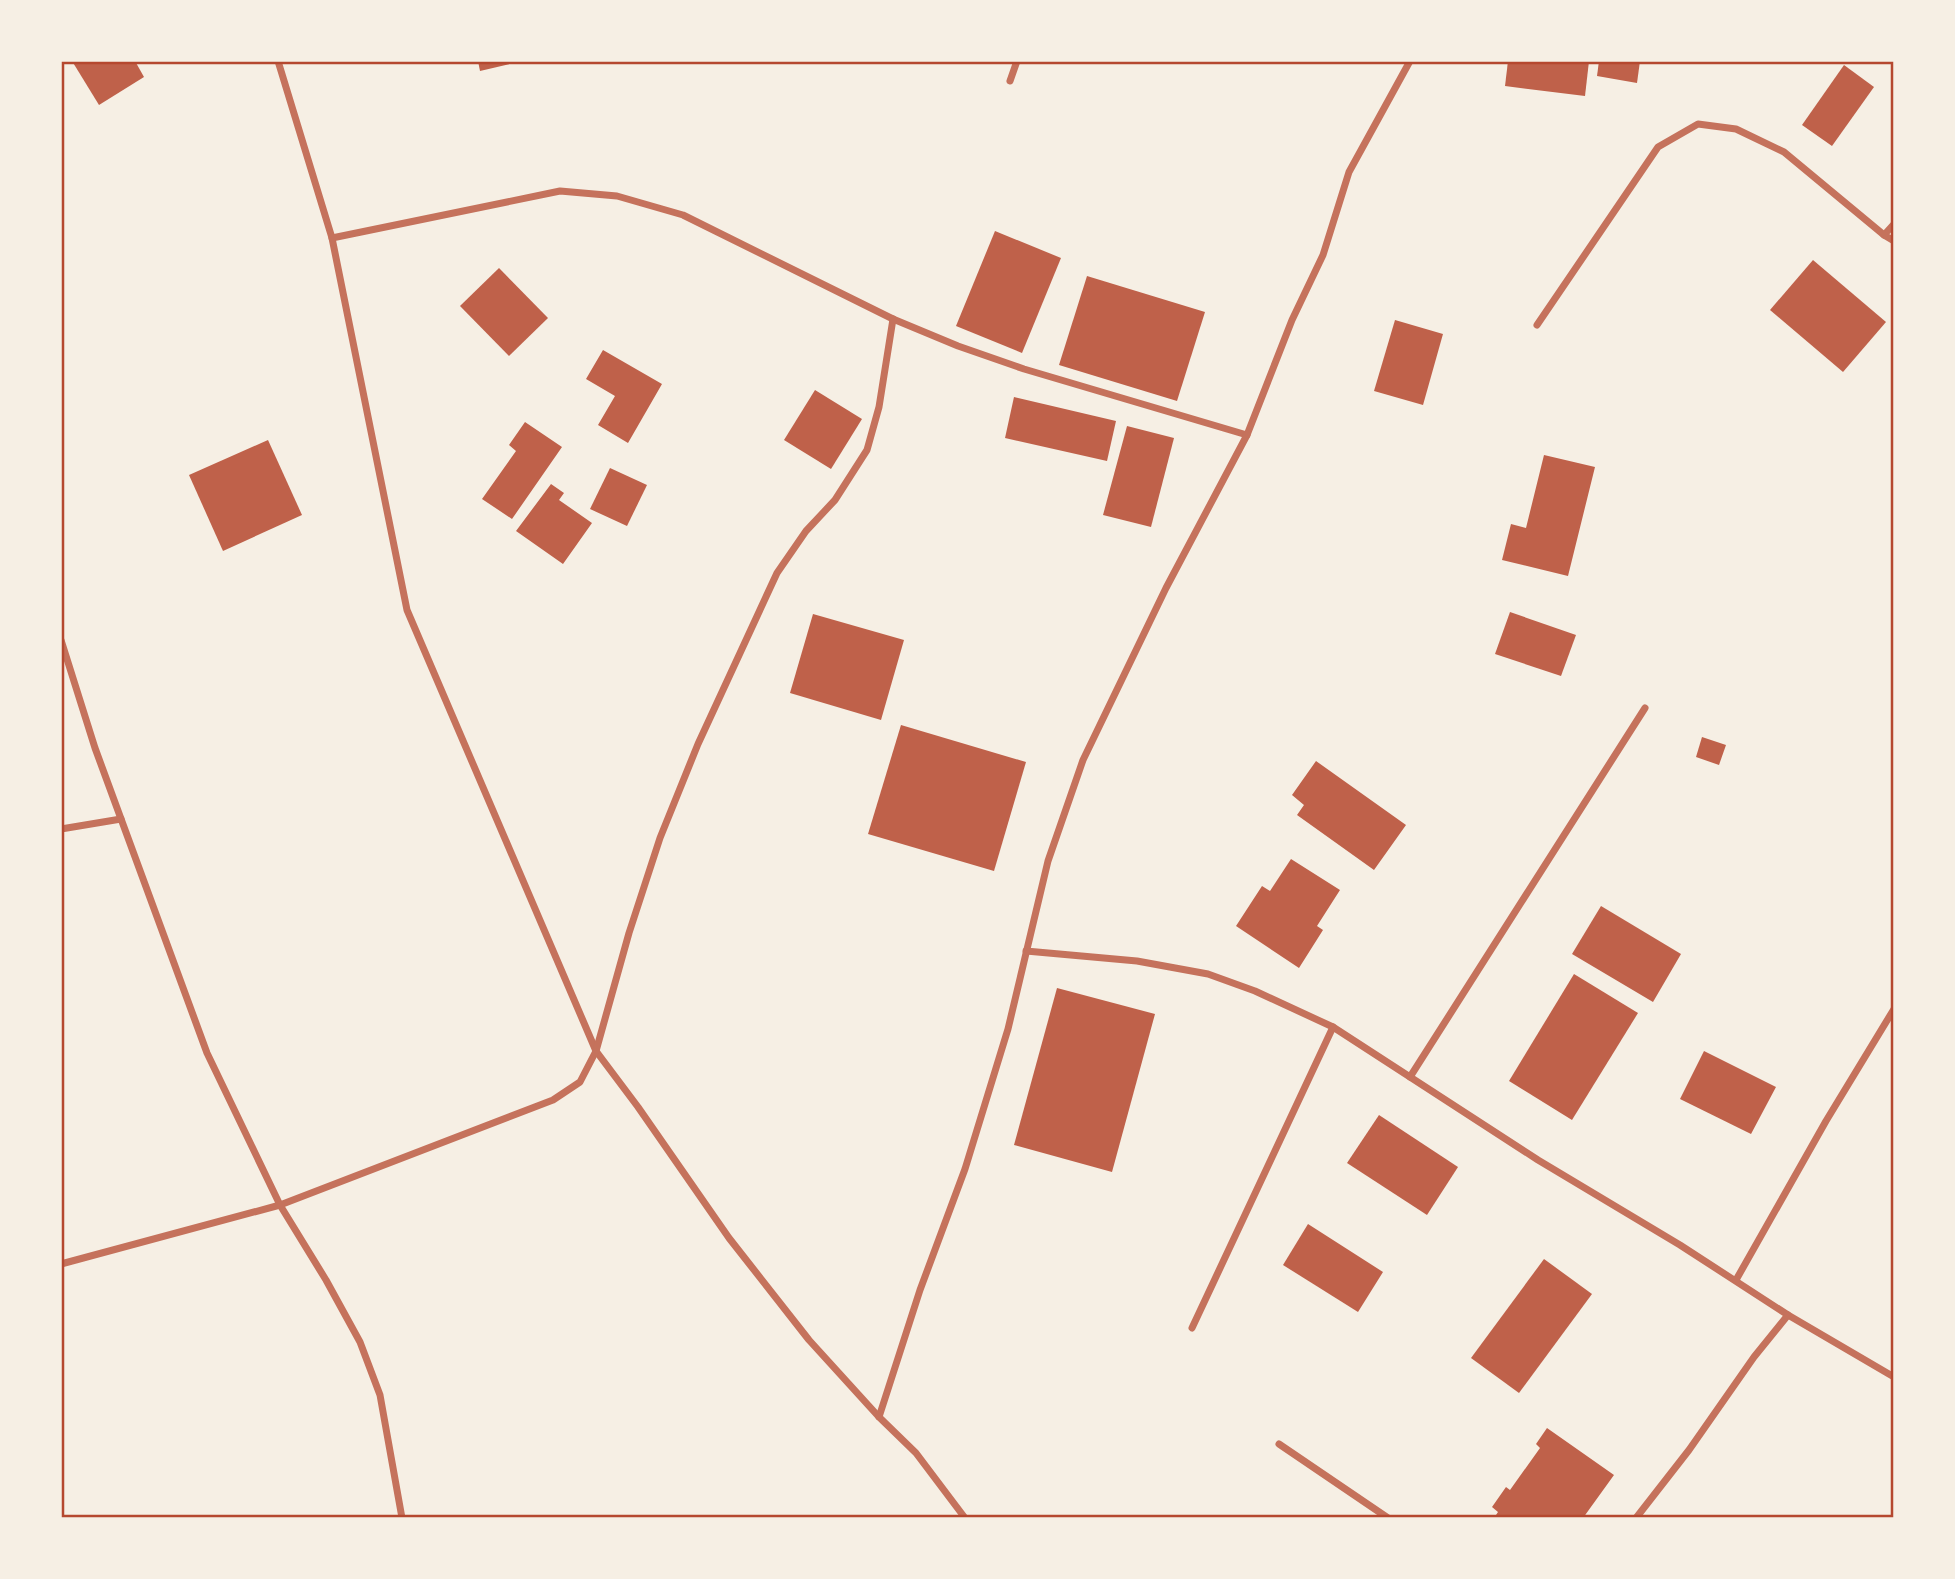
<svg xmlns="http://www.w3.org/2000/svg" width="1955" height="1579" font-family="Signika,sans-serif">
  <rect width="100%" height="100%" fill="#f6efe4"/>
  <g fill="#bf614a">
    <path d="M72,61H135L144,77L99,105Z"/>
    <path d="M478,61H518V62L480,71Z"/>
    <path d="M1508,61H1589L1585,96L1505,86Z"/>
    <path d="M1599,61H1640L1637,83L1597,76Z"/>
    <path d="M1844,65L1874,87L1832,146L1802,125Z"/>
    <path d="M995,231L1061,258L1022,353L956,326Z"/>
    <path d="M1813,260L1886,322L1843,372L1770,310Z"/>
    <path d="M499,268L548,318L509,356L460,306Z"/>
    <path d="M1087,276L1205,312L1177,401L1059,365Z"/>
    <path d="M1395,320L1443,334L1423,405L1374,391Z"/>
    <path d="M603,350L662,384L628,443L598,425L615,396L586,379Z"/>
    <path d="M815,390L862,419L831,469L784,440Z"/>
    <path d="M1014,397L1116,421L1107,461L1005,438Z"/>
    <path d="M525,422L562,447L512,519L482,499L516,451L509,445Z"/>
    <path d="M1127,426L1174,438L1151,527L1103,515Z"/>
    <path d="M268,440L302,515L223,551L189,475Z"/>
    <path d="M1544,455L1595,467L1568,576L1502,560L1511,524L1526,528Z"/>
    <path d="M610,468L647,485L627,526L590,509Z"/>
    <path d="M551,484L564,493L559,500L592,523L563,564L516,531Z"/>
    <path d="M1510,612L1576,635L1561,676L1495,654Z"/>
    <path d="M813,614L904,640L881,720L790,693Z"/>
    <path d="M901,725L1026,762L994,871L868,834Z"/>
    <path d="M1702,737L1726,745L1719,765L1696,757Z"/>
    <path d="M1316,761L1406,825L1374,870L1297,815L1304,805L1292,795Z"/>
    <path d="M1291,859L1340,890L1317,926L1323,930L1299,968L1236,926L1262,886L1270,891Z"/>
    <path d="M1601,906L1681,954L1653,1002L1572,954Z"/>
    <path d="M1574,974L1638,1013L1572,1120L1509,1081Z"/>
    <path d="M1057,988L1155,1014L1112,1172L1014,1145Z"/>
    <path d="M1704,1051L1776,1087L1751,1134L1680,1099Z"/>
    <path d="M1379,1115L1458,1167L1427,1215L1347,1163Z"/>
    <path d="M1308,1224L1383,1272L1358,1312L1283,1265Z"/>
    <path d="M1544,1259L1592,1294L1519,1393L1471,1358Z"/>
    <path d="M1547,1428L1614,1475L1583,1518H1494L1498,1512L1492,1507L1506,1487L1510,1490L1540,1448L1536,1444Z"/>
  </g>
  <g fill="none" stroke-linecap="round" stroke-linejoin="round">
    <g stroke="#c5725c" stroke-width="7">
      <path d="M278,61L332,238L407,610L596,1051L638,1107L729,1238L809,1340L879,1417L916,1453L965,1518"/>
      <path d="M1010,81L1017,61"/>
      <path d="M1894,224L1884,235L1894,241"/>
      <path d="M332,238L560,191L617,196L683,215L893,319L958,346L1024,369L1247,435"/>
      <path d="M1537,325L1658,147L1698,124L1736,129L1784,152L1884,235"/>
      <path d="M61,640L95,748L207,1053L280,1205L326,1280L360,1342L380,1395L402,1518"/>
      <path d="M61,829L121,819"/>
      <path d="M1026,951L1137,961L1208,974L1255,991L1333,1027L1538,1160L1680,1245L1788,1315L1894,1377"/>
      <path d="M1410,1077L1645,708"/>
      <path d="M61,1264L280,1205L553,1100L580,1082L596,1051L629,933L660,838L698,744L777,573L806,531L835,500L867,450L879,407L893,319"/>
      <path d="M1736,1280L1826,1121L1894,1009"/>
      <path d="M1192,1328L1333,1027"/>
      <path d="M879,1417L920,1290L965,1169L1008,1029L1048,861L1083,760L1166,588L1247,435L1292,320L1323,255L1349,172L1410,61"/>
      <path d="M1279,1444L1388,1518"/>
      <path d="M1636,1518L1689,1450L1754,1357L1788,1315"/>
    </g>
  </g>
  <rect width="1955" height="1579" fill="none" stroke="#f6efe4" stroke-width="126"/>
  <rect x="63" y="63" width="1829" height="1453" fill="none" stroke="#b5482f" stroke-width="2.5"/>
</svg>
